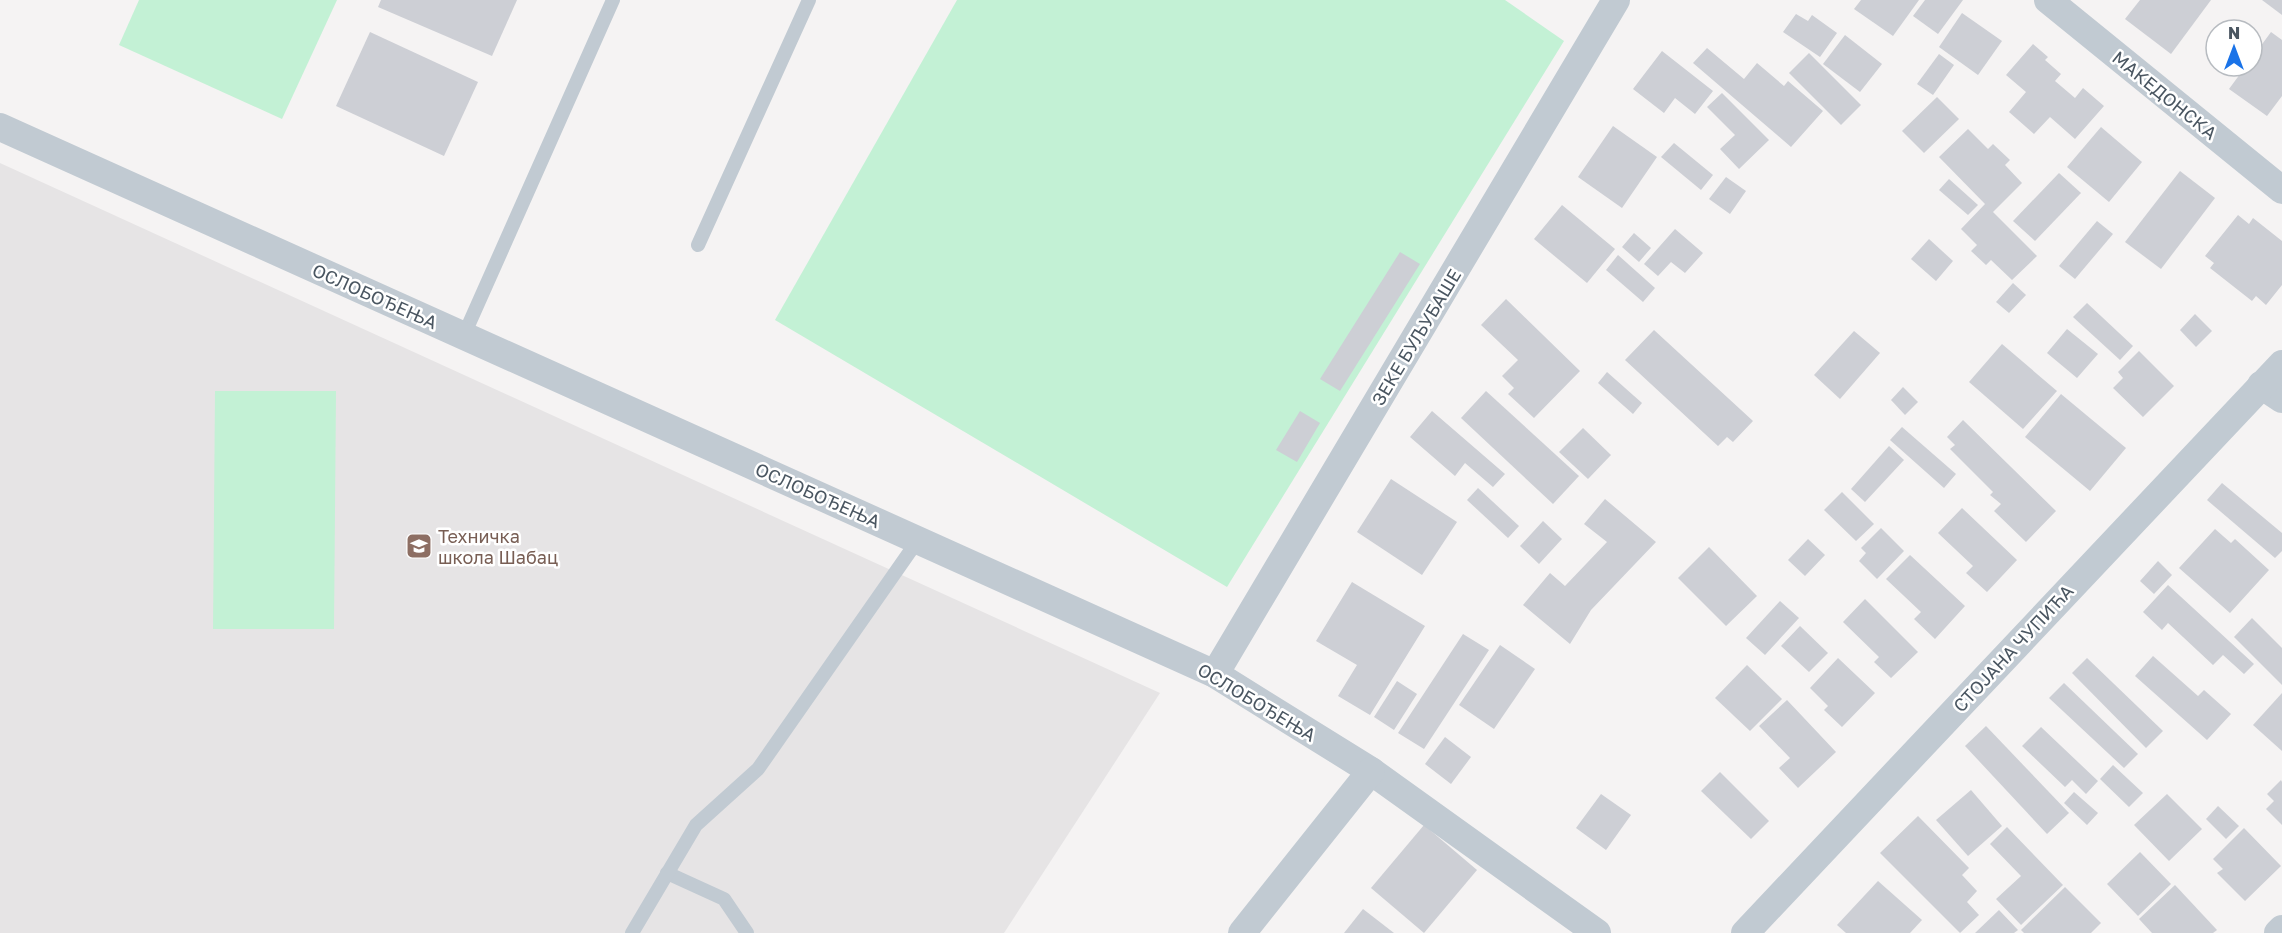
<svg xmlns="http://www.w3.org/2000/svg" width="2282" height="933" font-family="'Golos Text',sans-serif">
  <rect width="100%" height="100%" fill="#f5f3f3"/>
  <path fill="#e6e4e5" d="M0,163L1160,693L1004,933H0Z"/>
  <g fill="#c3f1d5">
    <path d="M139,0H337L282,119L119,45Z"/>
    <path d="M957,0H1505L1564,41L1227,587L775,320Z"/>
    <path d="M215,391H336L334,629H213Z"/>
  </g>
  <g fill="#cdcfd5">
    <path d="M381,0H517L492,56L378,7Z"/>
    <path d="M1861,0H1919L1893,36L1854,9Z"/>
    <path d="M1925,0H1963L1938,34L1913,16Z"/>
    <path d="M2140,0H2211L2171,54L2125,19Z"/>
    <path d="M2262,0H2282V15Z"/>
    <path d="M1962,13L2002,41L1978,75L1939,47Z"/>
    <path d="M1796,14L1808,21L1812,15L1837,33L1820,57L1783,32Z"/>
    <path d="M370,32L478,82L444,156L336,106Z"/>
    <path d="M2271,32L2282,40V96L2267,116L2229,89L2246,66H2252V58Z"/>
    <path d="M1845,35L1882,64L1860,92L1823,64Z"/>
    <path d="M2033,44L2048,57L2045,60L2061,74L2055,81L2075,98L2083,88L2104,106L2075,139L2050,117L2034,134L2009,112L2026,92L2006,75Z"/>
    <path d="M1707,48L1744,79L1757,63L1784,86L1788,81L1823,111L1791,147L1693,63Z"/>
    <path d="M1662,51L1713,91L1695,114L1675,98L1664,113L1633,89Z"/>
    <path d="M1809,53L1861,105L1841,125L1789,73Z"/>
    <path d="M1939,54L1954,65L1933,95L1917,84Z"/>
    <path d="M1722,93L1769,140L1739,169L1720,149L1735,135L1707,107Z"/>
    <path d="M1937,97L1959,119L1924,153L1902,131Z"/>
    <path d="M1613,126L1657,157L1622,208L1578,177Z"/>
    <path d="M2101,127L2142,162L2109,202L2067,167Z"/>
    <path d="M1968,129L1988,149L1993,144L2010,160L2005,165L2022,183L1993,212L2037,256L2012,280L1991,260L1986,265L1971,251L1977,245L1961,229L1985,204L1939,157Z"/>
    <path d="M1674,143L1713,175L1701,190L1661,157Z"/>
    <path d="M2180,171L2215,198L2161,269L2125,242Z"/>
    <path d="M2059,173L2081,193L2035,241L2013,221Z"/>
    <path d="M1726,177L1746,191L1730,214L1709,199Z"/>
    <path d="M1949,179L1978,205L1968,215L1939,190Z"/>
    <path d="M1562,205L1615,249L1587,283L1534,239Z"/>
    <path d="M2238,215L2249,224L2253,218L2282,241V285L2266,305L2256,296L2252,301L2210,268L2214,263L2205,256Z"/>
    <path d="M2097,221L2113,234L2075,279L2059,266Z"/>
    <path d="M1675,229L1703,253L1685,273L1671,262L1658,276L1644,264Z"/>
    <path d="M1634,233L1651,248L1639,262L1622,247Z"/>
    <path d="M1929,239L1953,261L1936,281L1911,259Z"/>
    <path d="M1400,252L1420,264L1340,391L1320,379Z"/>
    <path d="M1618,255L1655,288L1643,302L1606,270Z"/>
    <path d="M2013,283L2026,295L2009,313L1996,302Z"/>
    <path d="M1506,299L1580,371L1534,418L1508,394L1514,388L1502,376L1518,360L1481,325Z"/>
    <path d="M2087,303L2133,346L2120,360L2073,317Z"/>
    <path d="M2195,314L2212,331L2196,347L2180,330Z"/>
    <path d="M2067,329L2098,354L2077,378L2047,353Z"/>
    <path d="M1654,330L1753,421L1733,442L1727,437L1718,446L1625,360Z"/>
    <path d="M1854,331L1880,353L1840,399L1814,375Z"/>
    <path d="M2002,344L2057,391L2023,429L1969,382Z"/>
    <path d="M2139,351L2174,386L2143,417L2113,388L2123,378L2118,372Z"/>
    <path d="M1607,372L1642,403L1633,414L1598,383Z"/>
    <path d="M1903,387L1918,402L1905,415L1891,400Z"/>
    <path d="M1486,391L1579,476L1553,504L1461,418Z"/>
    <path d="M2061,394L2126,448L2090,491L2025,437Z"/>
    <path d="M1300,411L1320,423L1297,462L1276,450Z"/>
    <path d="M1432,411L1505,474L1493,487L1465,463L1455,476L1410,437Z"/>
    <path d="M1963,420L2056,511L2026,542L1994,511L2001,504L1990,495L1993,492L1950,449L1955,445L1947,437Z"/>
    <path d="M1902,427L1956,474L1944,488L1890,440Z"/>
    <path d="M1583,428L1611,455L1588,479L1559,452Z"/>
    <path d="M1889,446L1904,460L1865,502L1851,489Z"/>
    <path d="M1391,479L1457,522L1422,575L1357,532Z"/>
    <path d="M2222,483L2282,533V551L2275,558L2207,500Z"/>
    <path d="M1478,488L1519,526L1508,538L1467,500Z"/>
    <path d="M1842,492L1874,524L1856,541L1824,510Z"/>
    <path d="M1605,499L1656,542L1591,610L1570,644L1523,605L1550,573L1565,586L1607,542L1584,524Z"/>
    <path d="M1962,508L2017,560L1987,592L1966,573L1973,566L1938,533Z"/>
    <path d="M1543,521L1562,539L1539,564L1520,546Z"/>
    <path d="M1881,528L1904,551L1877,579L1859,561L1866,553L1861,548Z"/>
    <path d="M2215,529L2231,543L2235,539L2269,570L2230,613L2179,568Z"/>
    <path d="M1808,539L1825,555L1805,576L1788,560Z"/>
    <path d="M1709,547L1757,596L1726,626L1678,578Z"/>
    <path d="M1910,555L1965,606L1935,639L1914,619L1921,612L1886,579Z"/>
    <path d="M2158,561L2172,575L2154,594L2140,581Z"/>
    <path d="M1352,582L1425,626L1370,715L1338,696L1357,665L1316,641Z"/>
    <path d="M2168,585L2254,664L2244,674L2223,655L2213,665L2168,623L2162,630L2143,612Z"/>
    <path d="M1865,599L1918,652L1891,678L1874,662L1879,657L1843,622Z"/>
    <path d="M1780,601L1799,618L1765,655L1746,638Z"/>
    <path d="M2252,618L2282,648V685L2234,637Z"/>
    <path d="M1800,626L1828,653L1809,672L1781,646Z"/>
    <path d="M1463,634L1489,650L1424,749L1398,733Z"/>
    <path d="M1500,645L1535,669L1494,729L1459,705Z"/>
    <path d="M2153,656L2198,696L2204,690L2231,714L2207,740L2135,676Z"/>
    <path d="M1838,658L1875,693L1842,727L1824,710L1828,706L1810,688Z"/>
    <path d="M2087,658L2163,731L2146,748L2072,673Z"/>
    <path d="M1747,665L1782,699L1750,731L1715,698Z"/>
    <path d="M1397,681L1417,694L1394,730L1374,717Z"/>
    <path d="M2064,683L2138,754L2124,768L2049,698Z"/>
    <path d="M2282,693V751L2253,725Z"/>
    <path d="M1787,700L1836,752L1798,788L1779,768L1790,758L1759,726Z"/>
    <path d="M1986,726L2069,813L2047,834L1965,746Z"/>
    <path d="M2041,727L2098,781L2086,794L2072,780L2065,787L2022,746Z"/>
    <path d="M1445,737L1471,757L1451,784L1425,764Z"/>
    <path d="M2113,765L2143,793L2129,807L2100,779Z"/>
    <path d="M1720,772L1769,821L1751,839L1701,791Z"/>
    <path d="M2281,780L2282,782V825L2266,809L2274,801L2267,794Z"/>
    <path d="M1971,790L2002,826L1968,856L1936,820Z"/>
    <path d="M2074,792L2098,813L2087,825L2064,803Z"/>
    <path d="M1601,794L1631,815L1606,850L1576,828Z"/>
    <path d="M2167,794L2202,829L2169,861L2134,825Z"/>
    <path d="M2218,806L2239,826L2226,839L2206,819Z"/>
    <path d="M1918,816L1969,868L1962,875L1977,891L1967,902L1979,915L1960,933L1880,853Z"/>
    <path d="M1424,825L1477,870L1424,933L1371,888Z"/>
    <path d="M2007,827L2063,885L2021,925L1996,899L2021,876L1990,844Z"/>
    <path d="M2244,828L2281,866L2245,901L2217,873L2223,869L2213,859Z"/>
    <path d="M2140,852L2171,884L2138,916L2107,884Z"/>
    <path d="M1878,881L1922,920L1910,933H1846L1837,925Z"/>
    <path d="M2175,885L2217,930L2213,933H2152L2139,919Z"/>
    <path d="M2065,887L2101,923L2091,933H2024L2021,930Z"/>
    <path d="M1363,909L1394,933H1344Z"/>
    <path d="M1999,910L2018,930L2014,933H1975Z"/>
  </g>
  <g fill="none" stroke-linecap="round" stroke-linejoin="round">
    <g stroke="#c1cad2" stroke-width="14">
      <path d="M698,245L809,0"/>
      <path d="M464,335L613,0"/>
      <path d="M667,873L724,899L747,933"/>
      <path d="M632,933L696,825L758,769L918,540"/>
    </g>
    <g stroke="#c1cad2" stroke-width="28">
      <path d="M2048,0L2282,190"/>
      <path d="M0,127L1215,674L1371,771L1597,933"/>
      <path d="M2261,385L2282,399"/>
      <path d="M1215,674L1616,0"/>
      <path d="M1242,933L1371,771"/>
      <path d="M1745,933L2282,364"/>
      <path d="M2278,933L2282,929"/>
    </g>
  </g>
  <defs>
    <g id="school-square" transform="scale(1.35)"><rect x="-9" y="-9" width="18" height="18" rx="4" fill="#8d6e63" stroke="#fff"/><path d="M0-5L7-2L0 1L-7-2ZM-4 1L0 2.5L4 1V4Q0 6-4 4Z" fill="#fff"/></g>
  </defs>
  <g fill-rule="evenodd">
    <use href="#school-square" x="419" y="546"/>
  </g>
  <g text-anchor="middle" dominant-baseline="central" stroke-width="5" stroke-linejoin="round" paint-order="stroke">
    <g font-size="18" fill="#4a5661" stroke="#fff">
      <text transform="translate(2165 95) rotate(39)">МАКЕДОНСКА</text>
      <text transform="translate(375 296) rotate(24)">ОСЛОБОЂЕЊА</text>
      <text transform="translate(1416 337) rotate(-59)">ЗЕКЕ БУЉУБАШЕ</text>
      <text transform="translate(818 495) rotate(24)">ОСЛОБОЂЕЊА</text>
      <text transform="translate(2013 648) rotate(-47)">СТОЈАНА ЧУПИЋА</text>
      <text transform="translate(1257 702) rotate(31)">ОСЛОБОЂЕЊА</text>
    </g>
    <g font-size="18" fill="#785e54" stroke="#fff" text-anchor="start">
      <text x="438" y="536">Техничка<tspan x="438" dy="21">школа Шабац</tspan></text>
    </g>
  </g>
  <g transform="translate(2234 48)"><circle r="28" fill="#ffffff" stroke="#b7bbc0" stroke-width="1.5"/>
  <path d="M0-4.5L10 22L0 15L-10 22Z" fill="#1a73e8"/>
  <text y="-9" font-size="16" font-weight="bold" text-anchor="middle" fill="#4a5661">N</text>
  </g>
</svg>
